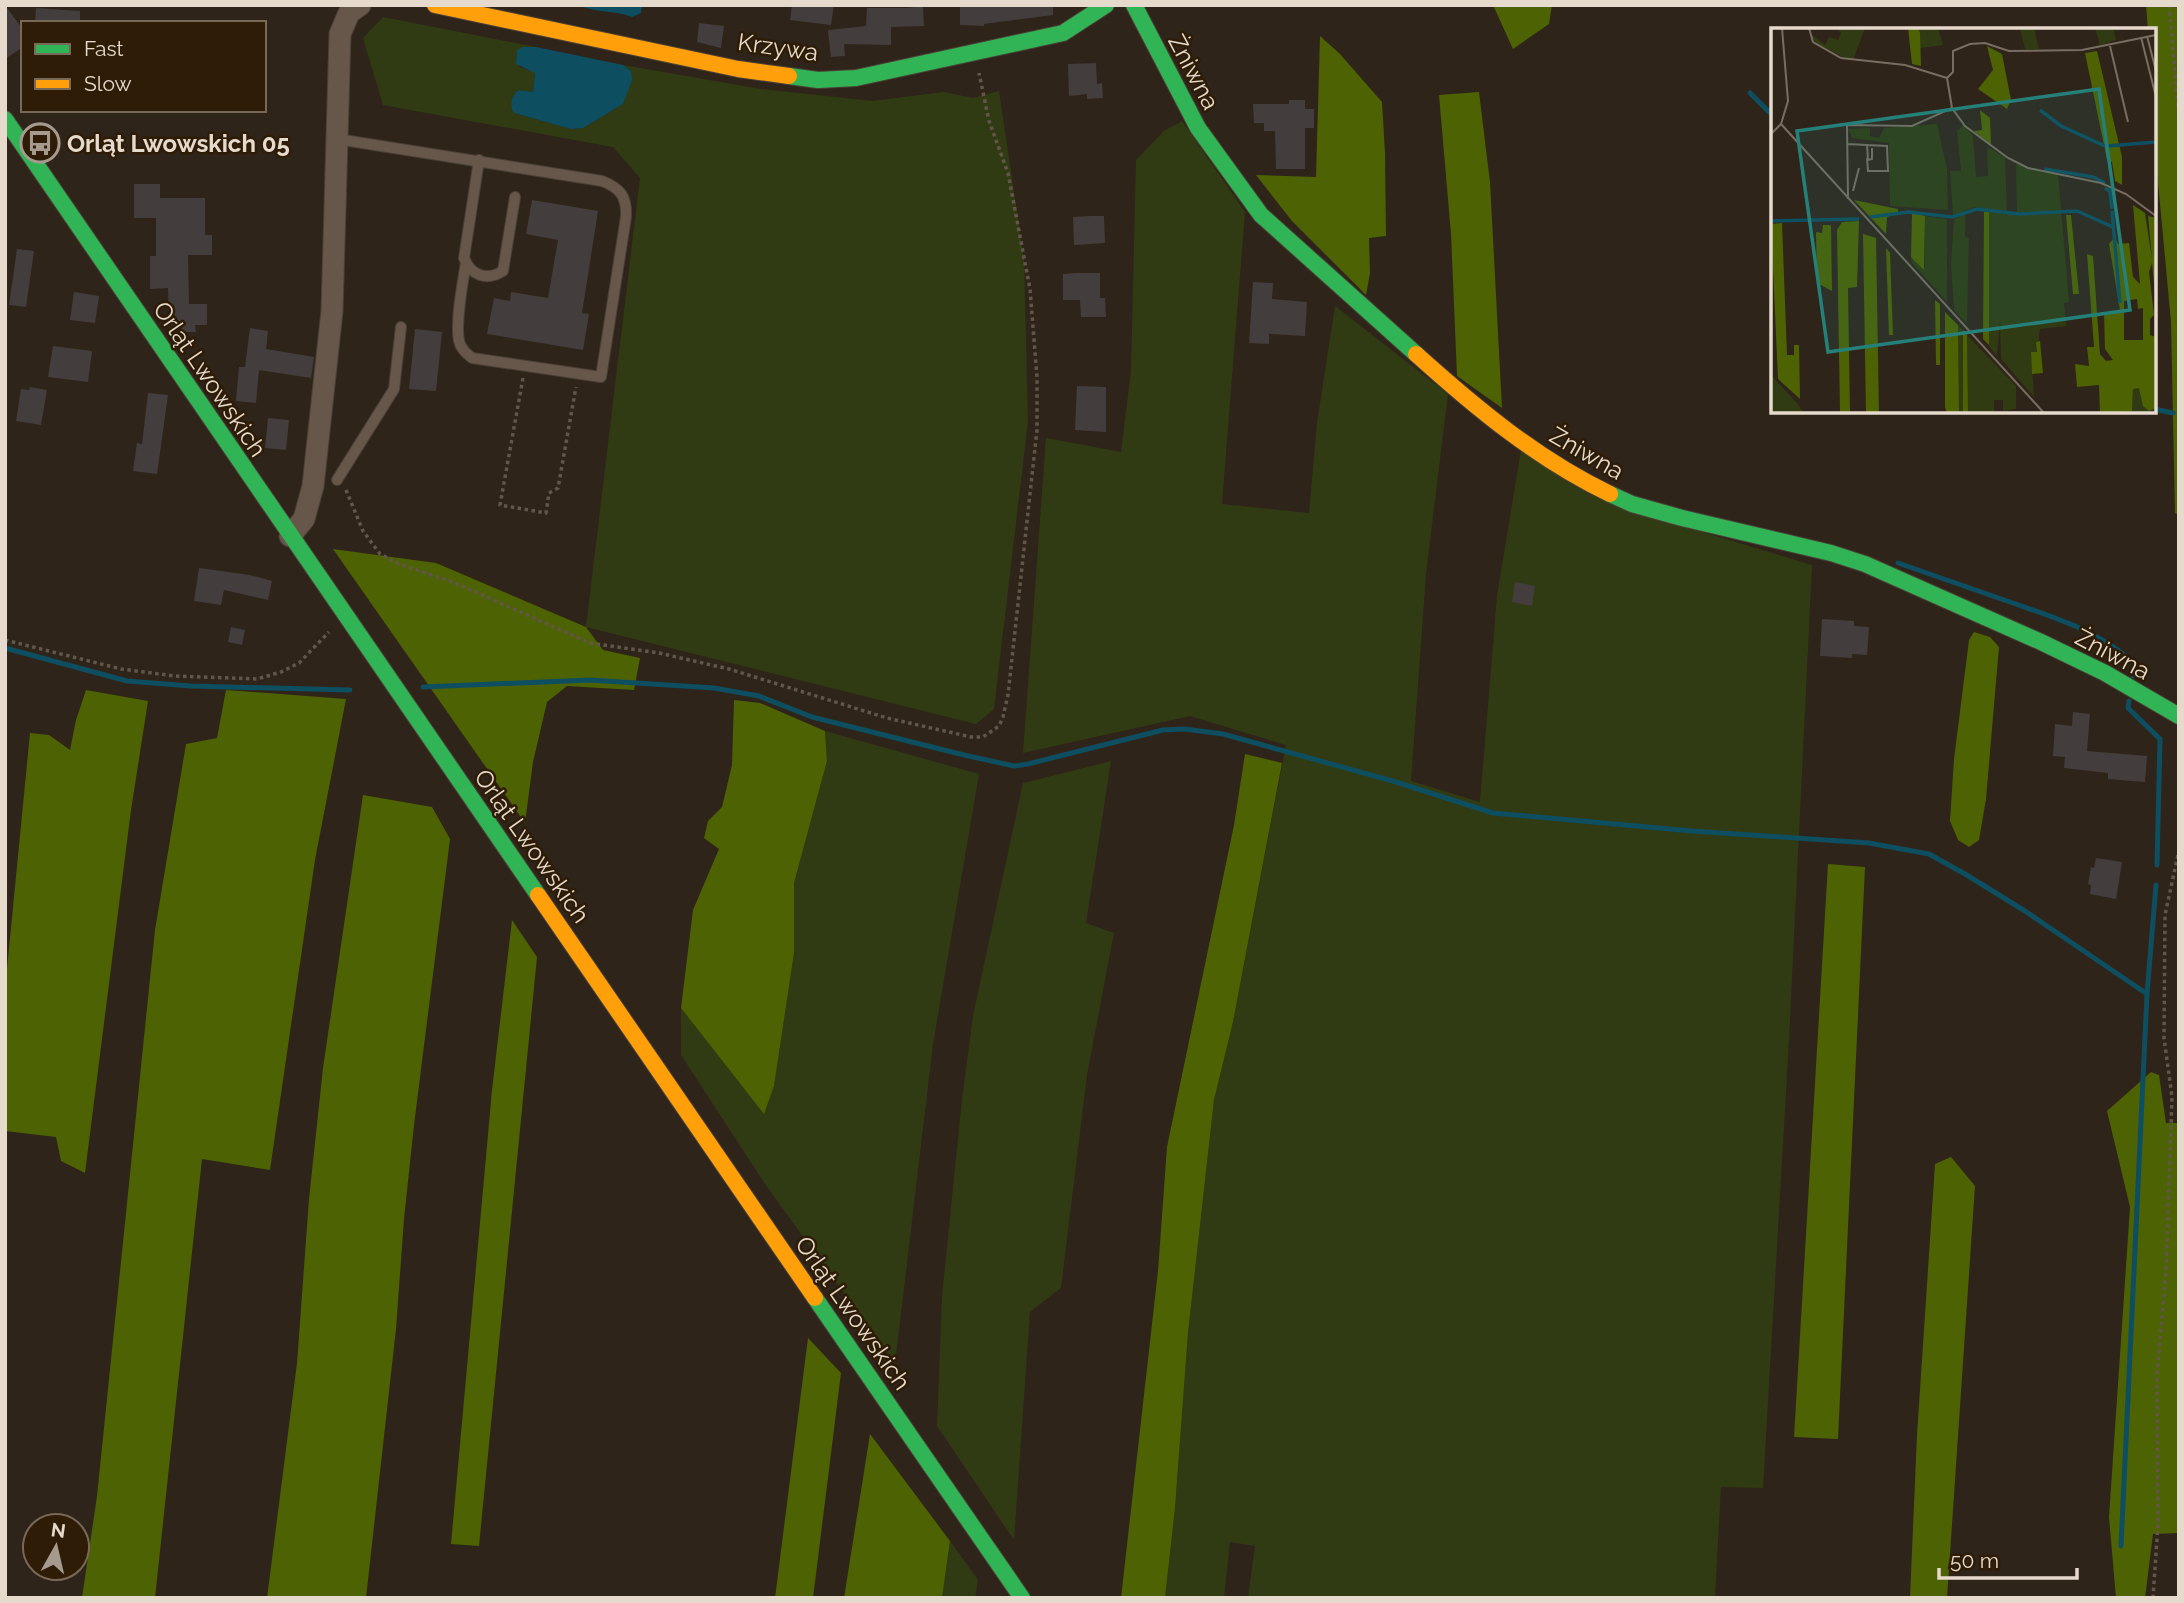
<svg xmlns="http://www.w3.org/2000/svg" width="2184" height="1603" font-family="Raleway,sans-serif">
  <rect width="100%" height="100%" fill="#2f2419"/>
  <g fill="#313b13">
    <path d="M383,17L536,47H522L519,67L535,72L533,92L517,90L514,113L571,129L583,128L623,104L631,71L623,65L761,89L872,101L944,92L973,98L999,91L1024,259L1028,421L994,709L976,724L586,627L640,178L613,147L383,105L363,38Z"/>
    <path d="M1182,121L1245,212L1222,504L1309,513L1317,423L1335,306L1448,394L1426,574L1411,781L1480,802L1497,596L1521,450L1686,527L1812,565L1789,1040L1763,1488L1721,1487L1715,1598H1248L1255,1546L1230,1542L1224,1598H1165L1175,1508L1188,1333L1214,1100L1233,1022L1286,745L1190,716L1023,753L1046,438L1121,452L1131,371L1136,160L1164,131Z"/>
    <path d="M825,731L979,774L933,1044L895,1364L765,1184L681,1055V1008L764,1113L774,1086L794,953V883L827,761Z"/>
    <path d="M1111,761L1086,923L1114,933L1087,1075L1061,1288L1030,1312L1014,1540L937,1426L942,1297L962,1099L973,1016L1023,783Z"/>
    <path d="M950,1541L978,1580L975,1598H942Z"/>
  </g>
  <g fill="#4d6203">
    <path d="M1493,5H1552L1549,24L1513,49Z"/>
    <path d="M2146,5H2179V515L2175,513L2171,322L2154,139V30H2148Z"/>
    <path d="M1320,36L1340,54L1382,102L1385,153L1386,236L1369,238L1370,273L1366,295L1292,221L1256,175L1316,177Z"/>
    <path d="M1479,92L1490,182L1502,408L1457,376L1451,234L1439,95Z"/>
    <path d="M333,549L436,563L586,627L603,650L640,658L634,690L567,686L547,702L533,762L525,823Z"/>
    <path d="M1974,632L1990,637L1999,647L1986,799L1979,840L1969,847L1958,840L1950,821L1954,759L1969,640Z"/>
    <path d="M86,690L148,701L131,810L85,1173L61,1161L56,1137L5,1131V989L30,733L49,735L70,750L76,720Z"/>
    <path d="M226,690L346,699L315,860L270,1170L202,1159L155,1598H82L97,1496L155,930L186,744L217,738Z"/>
    <path d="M734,700L760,703L825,731L827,761L794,883V953L774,1086L764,1114L681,1008L693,910L719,849L704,838L708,821L722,807L732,765Z"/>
    <path d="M1245,754L1282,763L1233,1022L1214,1100L1188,1333L1175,1508L1165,1598H1121L1158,1271L1167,1147L1234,825Z"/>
    <path d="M363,795L432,807L450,839L414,1125L404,1219L396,1329L366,1598H267L297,1363L309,1199L323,1068Z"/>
    <path d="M1828,864L1865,867L1838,1439L1794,1437Z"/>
    <path d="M512,920L537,957L479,1546L451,1544L492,1090Z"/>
    <path d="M2151,1072L2159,1075L2166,1123H2179V1533L2153,1534L2145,1598H2116L2109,1517L2130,1207L2107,1111Z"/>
    <path d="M1951,1157L1975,1186L1947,1598H1910L1917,1435L1935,1164Z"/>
    <path d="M808,1338L841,1373L813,1598H775Z"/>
    <path d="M870,1434L950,1541L942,1598H844Z"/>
  </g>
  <g fill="#0d4e61">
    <path d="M578,5H642L641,13L632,17C614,10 595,13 578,5Z"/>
    <path d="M522,47H536L623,65L631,71L632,80L623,104L583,128L571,129L514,113C509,104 511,98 518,90L533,92L535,73L516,64L517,51Z"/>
  </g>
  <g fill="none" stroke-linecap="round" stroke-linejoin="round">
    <g stroke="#0d4e61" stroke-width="5">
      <path d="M1750,93L1773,116"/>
      <path d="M2154,409L2173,413"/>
      <path d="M1898,563C1935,576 1973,589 2010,602C2055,618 2100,631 2135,664L2133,676"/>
      <path d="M5,648L127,681L191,686L350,690"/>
      <path d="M423,687L590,680L714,688L759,696L812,717L964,755L1014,766L1028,764L1163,730L1185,729L1223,734L1396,782L1493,813L1692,831L1869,843L1929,854L1965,874L2025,911L2147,994"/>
      <path d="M2129,701L2128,708L2160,739L2157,865"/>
      <path d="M2121,1546L2147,994L2156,885"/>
    </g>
  </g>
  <g fill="#443d3d">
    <path d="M5,5L23,30V47L5,59Z"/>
    <path d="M792,5H834L831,25L790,20Z"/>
    <path d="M960,5H1053V15L984,24V26L960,25Z"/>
    <path d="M923,6L924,26L891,27V45L844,44L845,56L831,57L828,30L866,26L867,8H906Z"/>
    <path d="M36,8L80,11V23H35Z"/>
    <path d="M699,23L724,26L721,48L697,42Z"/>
    <path d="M1096,63L1097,84L1102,83L1103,98L1087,99V94L1069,96L1068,64Z"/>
    <path d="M1289,100H1305V109H1314V128H1305V169H1276L1275,131H1264V123H1254L1253,104H1289Z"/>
    <path d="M134,184H160V198H205V235H212V255H188L189,304H207V325H195L196,332H181V325H169L168,288L150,289V256H156V218H134Z"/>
    <path d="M532,200L598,211L582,313L589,314L583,350L487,334L494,298L510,301L511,292L548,298L558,240L526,234Z"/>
    <path d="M1091,216H1104L1105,243L1074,245L1073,217Z"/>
    <path d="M17,249L34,251L26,307L9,305Z"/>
    <path d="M1076,273H1100V298H1105L1106,317H1081L1080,300H1063V274Z"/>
    <path d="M1253,282L1273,283L1272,299L1307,302L1305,336L1269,334V344L1249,343Z"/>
    <path d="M74,292L99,296L95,323L70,320Z"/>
    <path d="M250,328L268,331L266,349L314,357L311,378L259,370L256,403L236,401L239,367H245Z"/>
    <path d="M415,329L442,332L436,391L409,389Z"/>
    <path d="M53,346L92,351L88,382L48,377Z"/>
    <path d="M1077,386L1106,387V432L1075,430Z"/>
    <path d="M30,387L47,390L41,425L16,421L21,389L29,390Z"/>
    <path d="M148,393L168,395L157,474L133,471L137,443L142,444Z"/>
    <path d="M268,418L289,420L286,450L265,448Z"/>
    <path d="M199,568L250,575L272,581L268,600L224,590L221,605L194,601Z"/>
    <path d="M1515,582L1535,586L1532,606L1512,602Z"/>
    <path d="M1822,619L1854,621V626L1869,627L1867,655L1852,654V658L1820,656Z"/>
    <path d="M231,627L245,630L242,645L228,642Z"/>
    <path d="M2073,712L2090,714L2087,751L2147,756L2145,782L2108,779V773L2064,768L2065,757L2053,756L2055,724L2072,726Z"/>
    <path d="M2096,858L2122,862L2116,899L2090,894L2091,885L2088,884L2091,867L2094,868Z"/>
  </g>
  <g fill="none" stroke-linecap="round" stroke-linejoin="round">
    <g stroke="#4b4137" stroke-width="12">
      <g id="lane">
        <path d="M337,139L602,181C620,188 627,196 626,217L601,377L472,358C466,353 461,349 459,341C455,322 463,282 466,262"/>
        <path d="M479,160L464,258C471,276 487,281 503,271L515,197"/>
        <path d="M337,480L394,389L401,327"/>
      </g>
    </g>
    <g stroke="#4b4137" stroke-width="23">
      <path id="street" d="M290,536L304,519L313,486L332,311L340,34L349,13L360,5"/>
    </g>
    <g stroke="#4b4137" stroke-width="18">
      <g id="fast">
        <path d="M1134,5L1198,128L1261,215L1416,354"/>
        <path d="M789,76L818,80L856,78L1063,33L1106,5"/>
        <path d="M5,119L538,895"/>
        <path d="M1610,494L1632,504L1682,518L1831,553L1865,564L2041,642L2105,673L2179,716"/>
        <path d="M815,1298L1022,1598"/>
      </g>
    </g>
    <g stroke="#4b4137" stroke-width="18">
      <g id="slow">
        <path d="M435,5L738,69L789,76"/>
        <path d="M1416,354C1476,408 1537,459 1610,494"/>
        <path d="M538,895L815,1298"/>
      </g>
    </g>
    <g stroke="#62564b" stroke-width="3.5" stroke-dasharray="3.5 3.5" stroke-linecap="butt">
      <path d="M2169,5L2179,118"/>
      <path d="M523,378L500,505L546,513L549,493L558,488L576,387"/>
      <path d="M346,490L363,531L380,554L399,564L455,583L590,643L659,653L729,669L887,718L971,737H983L999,726L1003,717L1008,695L1037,430V377L1030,289L1008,173L989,121L979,73"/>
      <path d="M5,640L121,669L175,676L257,679L281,672L299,663L329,632"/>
      <path d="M2153,1598L2158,1524L2157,1374L2166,1271L2172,1097L2164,1038L2165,915L2179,850"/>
    </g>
    <use href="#lane" stroke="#67574a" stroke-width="10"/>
    <use href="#street" stroke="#67574a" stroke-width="21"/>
    <use href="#fast" stroke="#30b455" stroke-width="16"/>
    <use href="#slow" stroke="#ff9f0a" stroke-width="16"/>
  </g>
  <defs>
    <g id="bus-ring" transform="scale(2.0125)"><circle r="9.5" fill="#2e1c06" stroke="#a69a8e" stroke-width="1.5"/><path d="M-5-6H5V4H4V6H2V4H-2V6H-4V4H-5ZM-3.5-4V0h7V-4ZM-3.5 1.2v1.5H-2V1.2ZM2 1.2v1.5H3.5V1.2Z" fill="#a69a8e"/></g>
  </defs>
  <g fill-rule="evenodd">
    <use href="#bus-ring" x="40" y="143"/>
  </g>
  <g text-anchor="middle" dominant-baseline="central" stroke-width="5" stroke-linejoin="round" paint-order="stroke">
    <g font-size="24" fill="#e6dacd" stroke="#2e1c06">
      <text transform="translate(778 47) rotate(8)">Krzywa</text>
      <text transform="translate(1194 72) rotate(62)">Żniwna</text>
      <text transform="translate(210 379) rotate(56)">Orląt Lwowskich</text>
      <text transform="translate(1587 453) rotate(30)">Żniwna</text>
      <text transform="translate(2113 654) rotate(28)">Żniwna</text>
      <text transform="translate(532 846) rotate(55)">Orląt Lwowskich</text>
      <text transform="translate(853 1313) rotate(55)">Orląt Lwowskich</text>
    </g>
    <g font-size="24" font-weight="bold" fill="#e6dacd" stroke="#2e1c06" text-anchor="start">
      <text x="67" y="143">Orląt Lwowskich 05</text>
    </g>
  </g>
  <g transform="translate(1771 28)">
    <rect width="385" height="385" fill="#2f2419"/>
    <path d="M66,0H94L82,32L72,29L47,16L41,10L40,6L54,17L58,9L67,12L70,5ZM147,0H167L172,17L149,20ZM249,0H263L268,21H254ZM324,0H342L345,12L329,17ZM166,96L176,141L177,182L119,178L118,115L81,110L77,101L99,100V108L108,110L113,100ZM192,97L202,108L205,149L217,148L216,119L234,129L236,184L246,185L245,136L287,146L298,274L293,275L295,298L269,301L266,324L260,325L263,369L230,331L229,292L226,328L218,319V181L204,179L182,187L179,143H190L186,103ZM194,186V209L198,210L196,296L183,282L180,236L183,191ZM154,188L176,191V274L141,235L140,229L153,241L154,238ZM187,297L192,302V385H188ZM196,307L245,358V381L232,383V372H223V385H197ZM0,347L27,376L32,385H0ZM368,359L378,383L385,380V385H352L361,383L362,361Z" fill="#313b13"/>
    <path d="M137,0H147L149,5L150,38L141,36ZM216,18L231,26L240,72L236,81L207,61L222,42ZM326,23L351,129V157L344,153L341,134L336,132L314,25ZM209,82L219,90L220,117L203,103L211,102ZM83,172L127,181V186L116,189L115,206ZM362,177L374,185L381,231L377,188L385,190V277L381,235L378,244L383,287L379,291V307L385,309V380L378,383L372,378L368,360L362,361L361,383L329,385L328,357L306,359L304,336L318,338L316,319H323L316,226L322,228L329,326L335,333L342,332L334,321L333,285L349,282L338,216L344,209L347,216L358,215L362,249L369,256ZM366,271L367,281L372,280V312H353V273ZM213,183L218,184V317L212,311ZM141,185L154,188L153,242L140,229ZM295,187H300L308,266H302ZM88,193L86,259L77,260L79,385H69L66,202L71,194ZM11,195L16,327H23V317H28L29,371L7,351L0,196ZM52,197H60L61,263L46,255L45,204L51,205ZM92,206L105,210L108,385H95ZM115,220L119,225L122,307H118ZM164,272L169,276V337H165ZM174,284L187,297L188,385H176L174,379ZM192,302L196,307L197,385H192ZM269,313L272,345L261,346L260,324H266L265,314Z" fill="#4d6203" fill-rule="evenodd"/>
    <path fill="none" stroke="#0d4e61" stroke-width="3.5" d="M269,82L290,98L334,118M337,118L385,114M273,141L322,149L334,155M334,160L339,163L341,181M341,183L349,275M99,189L138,184L181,189L206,181L248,186L306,183L342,199M0,193L88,191"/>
    <path fill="none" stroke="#786d61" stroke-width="2" d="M38,0L42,14L70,30L134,37L176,50M376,8L385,43M370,9L385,69M339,18L357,94M176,50L181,80L194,98L237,130L257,140L330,155L355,166L385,188M176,50L182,44V23L199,16L214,15L238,23L311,22L385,7M10,96L273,385M0,106L10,96L17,73L11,0M76,116L116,118L117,143H97L96,130M96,116L97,132L101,131V120M82,163L88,140M77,171L76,97L141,98L181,80"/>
    <path fill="#248078" fill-opacity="0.15" stroke="#248078" stroke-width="3.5" d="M328,61L359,282L57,324L26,103Z"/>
    <rect width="385" height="385" fill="none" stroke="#e6dacd" stroke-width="3.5"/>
  </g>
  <rect width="2184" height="1603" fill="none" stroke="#e6dacd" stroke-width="14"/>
  <rect x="21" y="21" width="245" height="91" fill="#2e1c06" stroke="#786856" stroke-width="2"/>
  <rect x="35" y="44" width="35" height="10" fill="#30b455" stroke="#786856" stroke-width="2"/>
  <text x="84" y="56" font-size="21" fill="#e6dacd">Fast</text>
  <rect x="35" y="79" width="35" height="10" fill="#ff9f0a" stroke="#786856" stroke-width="2"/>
  <text x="84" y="91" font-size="21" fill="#e6dacd">Slow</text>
  <g transform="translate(56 1547) rotate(8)"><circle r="33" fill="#2e1c06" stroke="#786856" stroke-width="2"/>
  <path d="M0-5L12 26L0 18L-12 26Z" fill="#a69a8e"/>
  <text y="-10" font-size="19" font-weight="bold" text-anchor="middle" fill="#e6dacd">N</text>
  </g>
  <path d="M1939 1568v10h138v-10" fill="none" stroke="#e6dacd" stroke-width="3.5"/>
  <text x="1950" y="1568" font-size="21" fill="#e6dacd" stroke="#2e1c06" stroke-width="5" paint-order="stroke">50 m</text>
</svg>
